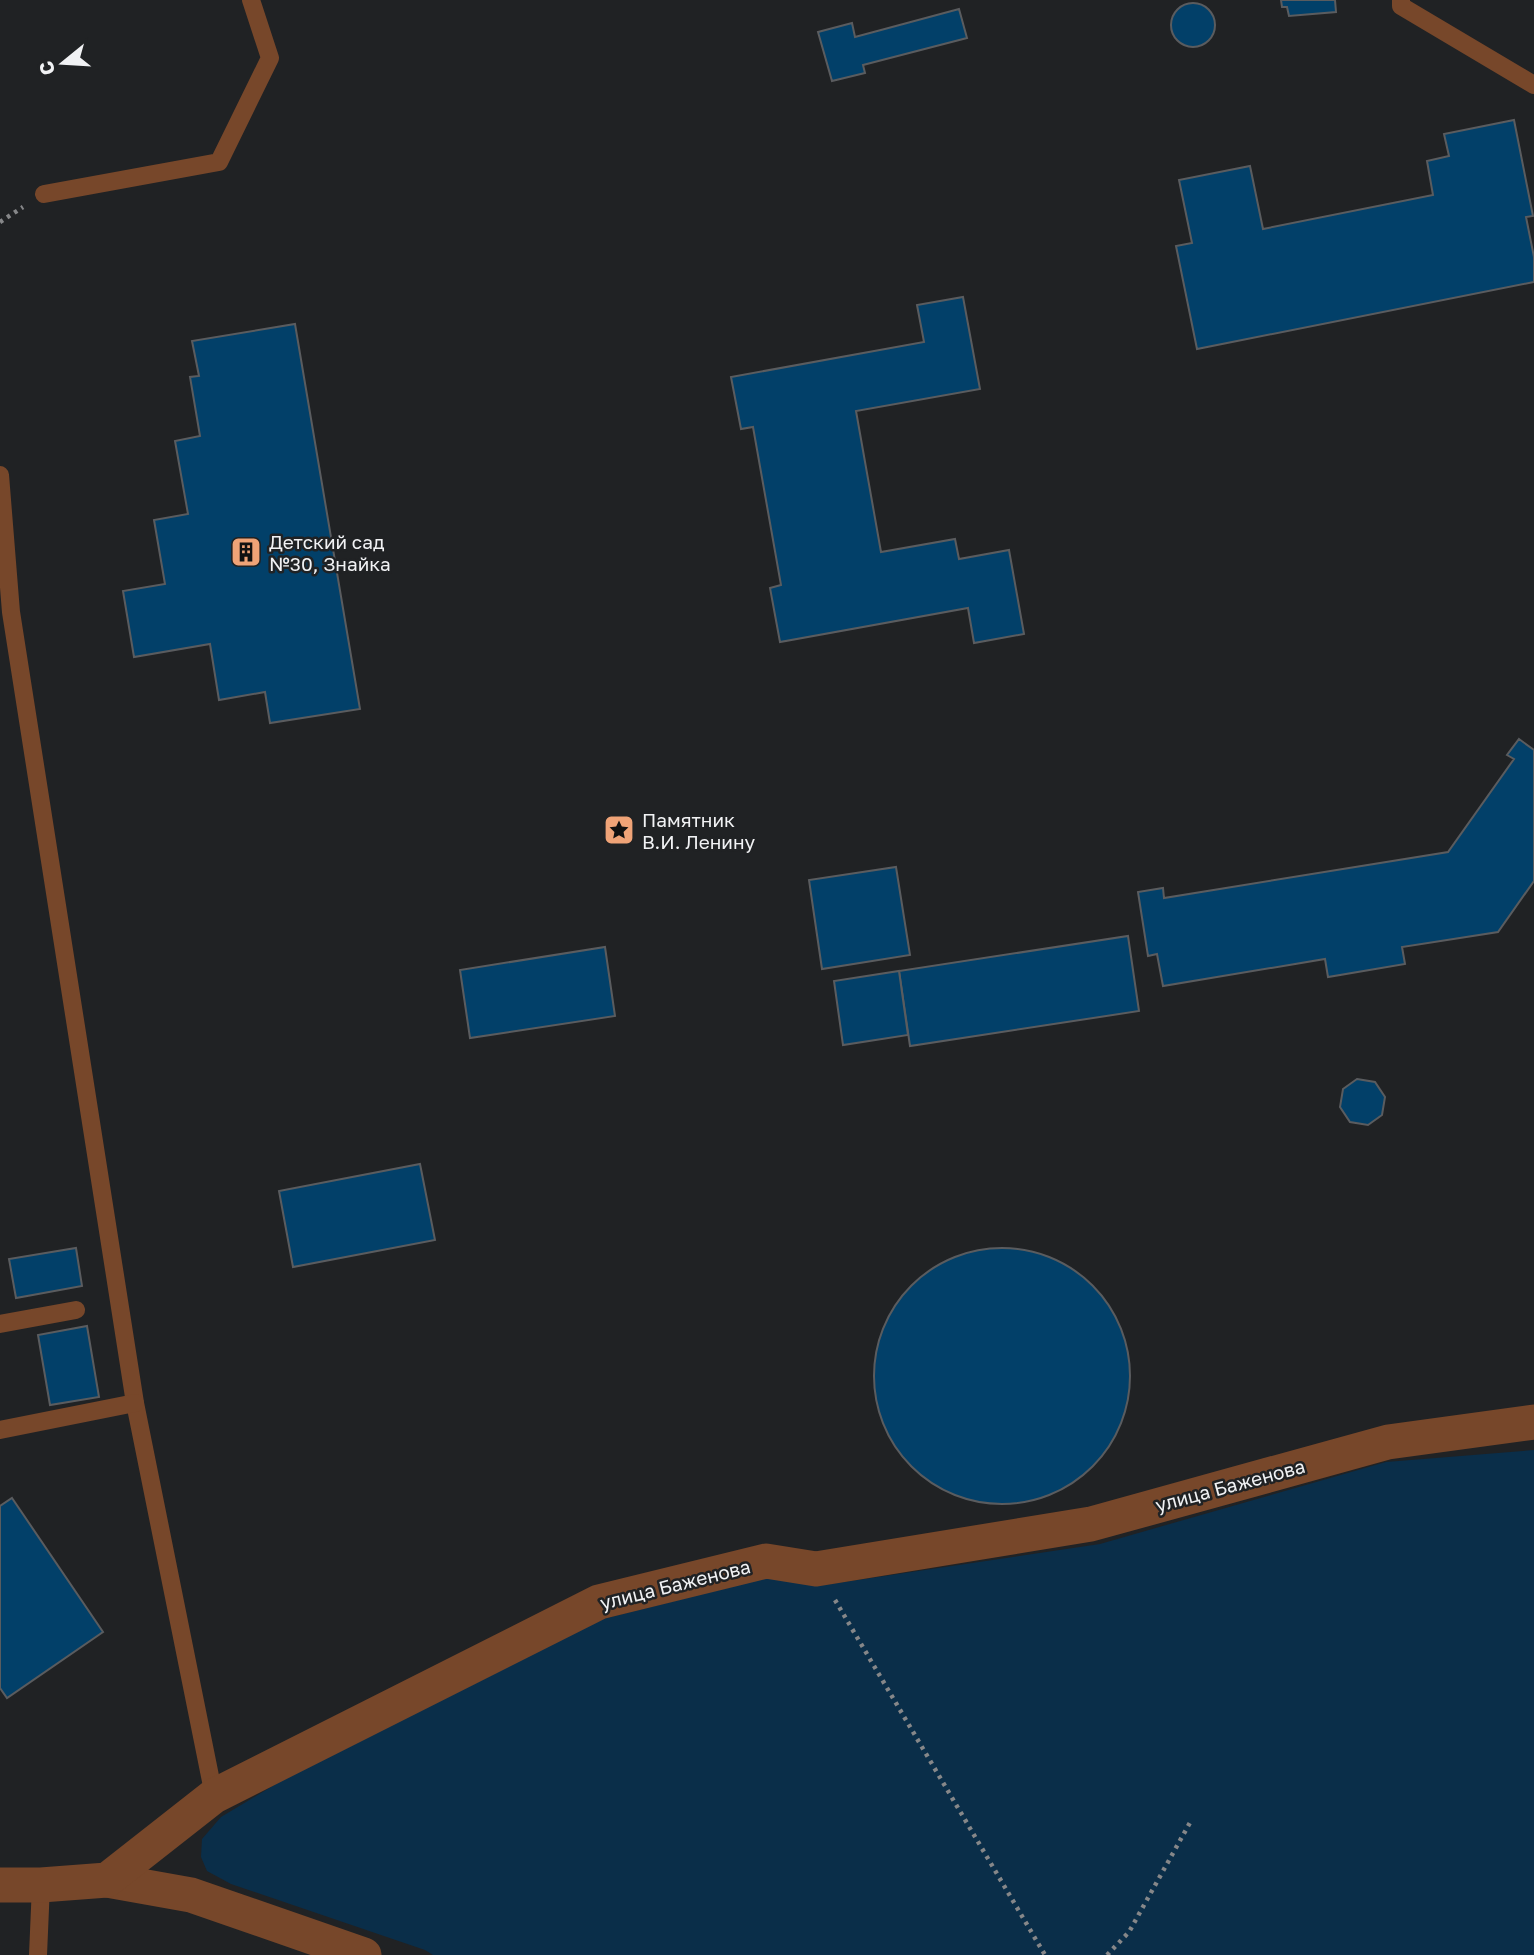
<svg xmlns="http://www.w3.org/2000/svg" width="1534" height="1955" font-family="'Golos Text',sans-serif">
  <rect width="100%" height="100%" fill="#202224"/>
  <path fill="#0a2e49" d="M1534,1450V1955H433L425,1950L231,1884L207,1871L201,1857L202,1839L221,1817L319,1758L603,1619L770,1577L817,1586L1100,1544L1386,1462Z"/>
  <g fill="#024069" stroke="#5a5c5f" stroke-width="2">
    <path d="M1281,0H1335L1336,12L1289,16L1287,7H1282Z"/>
    <circle cx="1193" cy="25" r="22"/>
    <path d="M959,9L967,38L863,65L865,73L832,81L818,32L852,23L855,37Z"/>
    <path d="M1514,120L1533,216L1526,217L1534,257V282L1197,349L1176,246L1192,243L1179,180L1250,166L1263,229L1433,195L1427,161L1449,156L1444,134Z"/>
    <path d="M963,297L980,389L856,411L881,552L955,539L959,559L1009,550L1024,634L974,643L968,608L780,642L770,588L781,585L753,427L741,429L731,377L924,342L917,305Z"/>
    <path d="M295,324L360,709L270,723L265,692L219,700L210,644L134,657L123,591L165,584L154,520L188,514L175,441L200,436L190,377L199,376L192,341Z"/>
    <path d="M1519,739L1534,750V881L1498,932L1402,947L1405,964L1328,977L1325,959L1163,986L1157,954L1148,956L1138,892L1163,888L1164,898L1448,852L1514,759L1507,755Z"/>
    <path d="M896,867L910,955L822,969L809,880Z"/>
    <path d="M1128,936L1139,1011L910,1046L899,971Z"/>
    <path d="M605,947L615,1016L470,1038L460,970Z"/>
    <path d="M899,971L908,1035L843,1045L834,981Z"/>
    <path d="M1357,1079L1375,1082L1385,1097L1382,1115L1368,1125L1350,1122L1340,1107L1343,1089Z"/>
    <path d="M420,1164L435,1240L293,1267L279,1191Z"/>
    <path d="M76,1248L82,1286L16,1298L9,1259Z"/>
    <circle cx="1002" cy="1376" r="128"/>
    <path d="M87,1326L99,1397L50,1405L38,1335Z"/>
    <path d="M12,1498L103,1632L7,1698L0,1688V1506Z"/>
  </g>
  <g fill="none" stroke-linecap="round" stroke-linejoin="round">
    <g stroke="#868789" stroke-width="4.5" stroke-dasharray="3.5 5" stroke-linecap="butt">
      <path d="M0,222L23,207"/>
      <path d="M835,1600L1045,1955"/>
      <path d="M1107,1955L1129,1932L1192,1819"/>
    </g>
    <g stroke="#77472a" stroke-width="18">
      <path d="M1401,0V6L1534,85"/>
      <path d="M44,194L219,162L270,58L251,0"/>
      <path d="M0,475L11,612L135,1403L214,1796"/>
      <path d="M0,1324L76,1310"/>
      <path d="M0,1430L135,1403"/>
      <path d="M38,1955L41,1885"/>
    </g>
    <g stroke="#77472a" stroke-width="35">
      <path d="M107,1880L191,1895L364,1955"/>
      <path d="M0,1885H41L107,1880L214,1796L599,1602L766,1561L816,1569L1091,1524L1388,1442L1534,1422"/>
    </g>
  </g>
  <defs>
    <g id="building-square" transform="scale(1.575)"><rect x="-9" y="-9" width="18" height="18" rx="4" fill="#efa377" stroke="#202224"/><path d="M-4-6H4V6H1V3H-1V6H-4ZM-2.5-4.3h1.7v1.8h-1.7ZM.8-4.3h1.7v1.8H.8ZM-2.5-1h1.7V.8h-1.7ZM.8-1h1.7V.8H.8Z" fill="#111"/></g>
    <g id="sight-square" transform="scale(1.575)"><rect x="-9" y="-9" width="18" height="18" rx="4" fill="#efa377" stroke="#202224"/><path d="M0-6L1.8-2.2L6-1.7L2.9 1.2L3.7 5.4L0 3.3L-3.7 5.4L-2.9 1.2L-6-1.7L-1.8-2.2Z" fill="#111"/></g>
  </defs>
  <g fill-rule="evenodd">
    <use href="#building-square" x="246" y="552"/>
    <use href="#sight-square" x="619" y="830"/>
  </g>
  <g text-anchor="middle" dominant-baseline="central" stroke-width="5" stroke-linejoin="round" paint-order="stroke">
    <g font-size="19" fill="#f1f2f4" stroke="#202224" text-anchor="start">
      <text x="269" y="541">Детский сад<tspan x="269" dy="22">№30, Знайка</tspan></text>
      <text x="642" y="819">Памятник<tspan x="642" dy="22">В.И. Ленину</tspan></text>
    </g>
    <g font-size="19" fill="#f1f2f4" stroke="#202224">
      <text transform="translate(1230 1485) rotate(-15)">улица Баженова</text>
      <text transform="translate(675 1584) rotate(-14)">улица Баженова</text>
    </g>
  </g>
  <g transform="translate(63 63) rotate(252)" stroke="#202224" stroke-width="5" paint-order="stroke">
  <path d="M0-5L12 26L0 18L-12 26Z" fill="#f1f2f4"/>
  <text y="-10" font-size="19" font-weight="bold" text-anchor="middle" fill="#f1f2f4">С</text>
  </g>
</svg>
